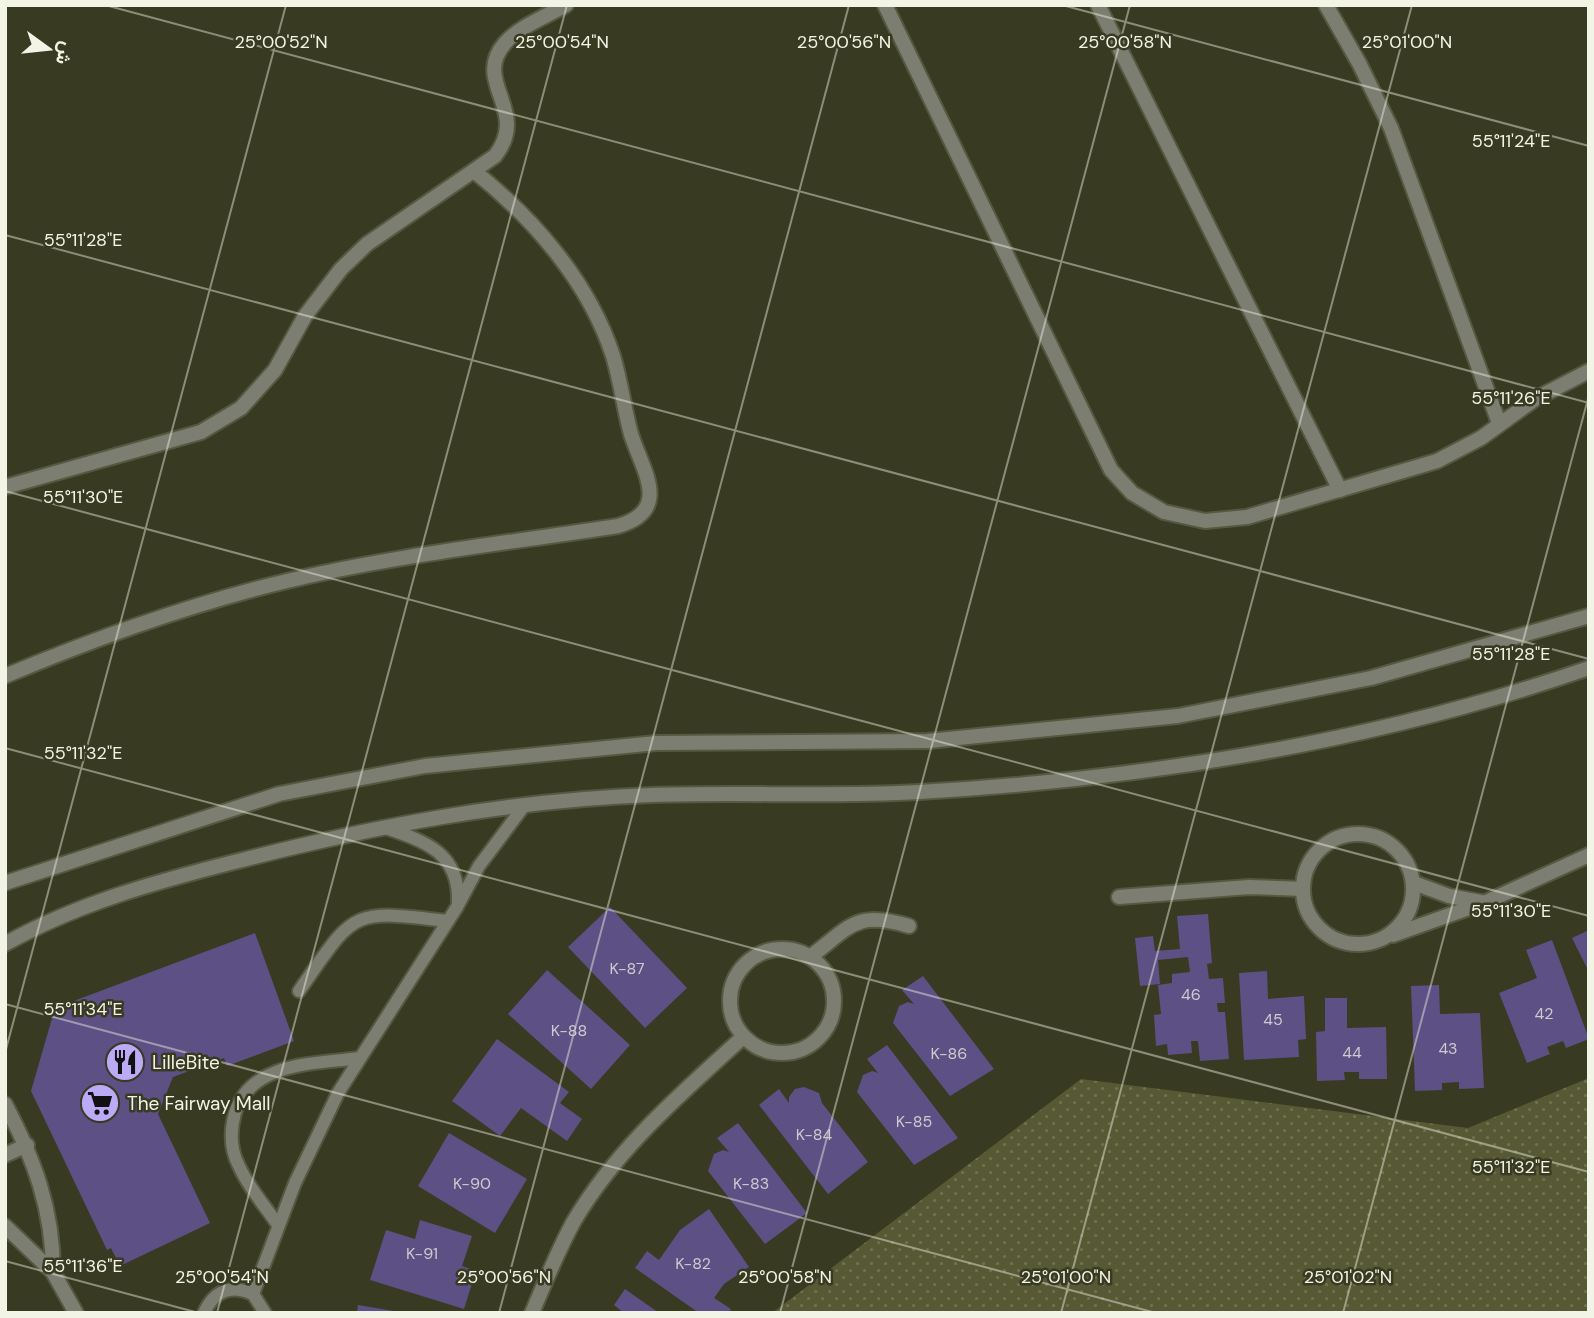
<svg xmlns="http://www.w3.org/2000/svg" width="1594" height="1318" font-family="'DM Sans',Vazirmatn,sans-serif">
  <defs>
    <pattern id="grass-dots" width="8" height="8" patternUnits="userSpaceOnUse" patternTransform="scale(1.75)"><rect width="8" height="8" fill="#575934"/><path d="M2 2h.1M6 6h.1" fill="none" stroke="#707151" stroke-width="1.8" stroke-linecap="round"/></pattern>
  </defs>
  <rect width="100%" height="100%" fill="#383a22"/>
  <path fill="url(#grass-dots)" d="M1589,1078V1313H772L1081,1079L1468,1128Z"/>
  <g fill="#5d5085">
    <path d="M610,907L687,988L645,1028L568,947Z"/>
    <path d="M1208,914L1212,963L1207,964L1209,979L1223,978L1225,1003H1217L1218,1012H1225L1229,1059L1200,1061L1198,1041H1191L1192,1053L1168,1055L1167,1044L1156,1046L1154,1015L1161,1014L1158,985L1172,983V974L1190,972L1188,957L1158,960L1160,984L1140,986L1135,938L1153,936L1155,951L1180,949L1177,916Z"/>
    <path d="M1589,930V972L1572,938Z"/>
    <path d="M255,933L294,1041L227,1066L224,1058L173,1077L158,1114L210,1223L120,1266L111,1248L107,1250L31,1091L55,1008Z"/>
    <path d="M1552,940L1589,1039L1566,1048L1563,1041L1547,1047L1550,1054L1527,1063L1499,993L1537,978L1526,950Z"/>
    <path d="M547,970L630,1045L591,1089L508,1014Z"/>
    <path d="M1267,971L1268,999L1304,996L1306,1039L1298,1040L1299,1057L1244,1060L1239,973Z"/>
    <path d="M923,976L994,1069L950,1096L893,1023L899,1006L908,1002L914,1004L902,990Z"/>
    <path d="M1439,985L1440,1014L1480,1013L1484,1088L1459,1089V1082L1442,1083V1090L1415,1091L1411,986Z"/>
    <path d="M1325,998H1347V1028L1386,1027L1387,1079H1359V1072H1344L1345,1080L1317,1081L1316,1032L1325,1031Z"/>
    <path d="M497,1039L569,1092L560,1103L582,1119L567,1141L521,1108L500,1136L452,1101Z"/>
    <path d="M887,1045L958,1138L914,1165L857,1092L863,1075L872,1071L878,1073L867,1059Z"/>
    <path d="M804,1087L819,1093L822,1103L868,1162L828,1194L759,1105L779,1089L789,1103V1097L795,1089Z"/>
    <path d="M738,1123L807,1213L765,1244L708,1171L714,1154L723,1150L729,1152L717,1138Z"/>
    <path d="M449,1133L527,1179L495,1233L418,1186Z"/>
    <path d="M709,1209L749,1267L724,1284L714,1298L731,1309L729,1313H699L635,1268L647,1251L659,1260L680,1230Z"/>
    <path d="M420,1220L472,1236L462,1266L476,1271L464,1309L370,1280L386,1230L415,1239Z"/>
    <path d="M625,1289L659,1313H624L614,1305Z"/>
    <path d="M358,1305L394,1311V1313H357Z"/>
  </g>
  <g fill="none" stroke-linecap="round" stroke-linejoin="round">
    <g stroke="#565841" stroke-width="16">
      <g id="service">
        <path d="M383,827C424,841 460,852 458,903"/>
        <path d="M299,991C355,911 349,909 448,921"/>
        <path d="M278,1225C265,1206 248,1187 239,1166C230,1149 230,1131 235,1113C251,1061 316,1064 360,1058"/>
        <path d="M253,1294L295,1183L338,1093L457,907L479,866L524,806"/>
        <path d="M204,1313C214,1291 230,1284 253,1294L265,1313"/>
      </g>
    </g>
    <g stroke="#565841" stroke-width="18">
      <g id="minor">
        <path d="M885,5L1111,470L1132,493L1164,512L1205,521L1247,517L1437,461L1481,438L1535,399L1589,371"/>
        <path d="M1098,5L1340,490"/>
        <path d="M1326,5L1359,63L1391,128L1499,423"/>
        <path d="M5,487L201,432L241,408L275,370L305,316L341,269L367,244L495,156C531,110 471,82 505,43C520,26 547,16 566,5"/>
        <path d="M5,676C96,638 191,604 287,581C396,555 508,543 618,526C673,510 642,470 631,434C624,409 621,382 613,356C589,282 534,219 474,171"/>
        <circle cx="1358" cy="889" r="55"/>
        <path d="M1414,883L1449,896L1481,902"/>
        <path d="M1119,897L1249,887L1303,889"/>
        <path d="M1393,935L1486,902L1589,855"/>
        <circle cx="782" cy="1001" r="52"/>
        <path d="M810,957C851,926 856,910 909,926"/>
        <path d="M5,1104C34,1159 53,1209 53,1272"/>
        <path d="M5,1155L27,1145"/>
        <path d="M5,1226L53,1272L76,1313"/>
        <path d="M532,1313C545,1282 558,1250 574,1221C617,1148 682,1093 743,1037"/>
      </g>
    </g>
    <g stroke="#565841" stroke-width="18">
      <g id="tertiary">
        <path d="M5,883L279,794L425,766L656,743L928,741L1178,716L1371,678L1589,616"/>
        <path d="M5,944C76,904 155,882 234,862C370,827 510,800 651,795C740,792 830,797 919,792C1145,779 1375,742 1589,668"/>
      </g>
    </g>
    <use href="#service" stroke="#7d7e72" stroke-width="12"/>
    <use href="#minor" stroke="#7d7e72" stroke-width="14"/>
    <use href="#tertiary" stroke="#7d7e72" stroke-width="14"/>
  </g>
  <path fill="none" stroke="#f2f4e5" stroke-width="2" stroke-opacity="0.45" d="M105,5L1589,403M1062,5L1589,146M5,235L1589,659M5,491L1589,916M5,748L1589,1172M5,1004L1156,1313M5,1053L286,5M5,1261L199,1313M217,1313L567,5M499,1313L849,5M780,1313L1130,5M1061,1313L1412,5M1343,1313L1589,395"/>
  <defs>
    <g id="restaurant-disc" transform="scale(2.0125)"><circle r="9.5" fill="#bbaaf6" stroke="#383a22"/><path d="M-5-6h1v4h1v-4h1v4h1v-4h1v5L-1.5 .5V6h-2V.5L-5-1ZM5-6V6H3V1.5H1.5Q1.5-4 5-6Z" fill="#111"/></g>
    <g id="supermarket-disc" transform="scale(2.0125)"><circle r="9.5" fill="#bbaaf6" stroke="#383a22"/><path d="M-6-5.5h2.5l.6 2H6L4.5 2H-2.5L-4.4-4H-6ZM-1.5 3.2a1.3 1.3 0 1 0 .1 0ZM3 3.2a1.3 1.3 0 1 0 .1 0Z" fill="#111"/></g>
  </defs>
  <g fill-rule="evenodd">
    <use href="#restaurant-disc" x="125" y="1062"/>
    <use href="#supermarket-disc" x="100" y="1103"/>
  </g>
  <g text-anchor="middle" dominant-baseline="central" stroke-width="5" stroke-linejoin="round" paint-order="stroke">
    <g font-size="16" fill="#cdcbcd">
      <text x="627" y="968">K-87</text>
      <text x="1191" y="994">46</text>
      <text x="1544" y="1013">42</text>
      <text x="1273" y="1019">45</text>
      <text x="569" y="1030">K-88</text>
      <text x="1448" y="1048">43</text>
      <text x="1352" y="1052">44</text>
      <text x="949" y="1053">K-86</text>
      <text x="914" y="1121">K-85</text>
      <text x="814" y="1134">K-84</text>
      <text x="472" y="1183">K-90</text>
      <text x="751" y="1183">K-83</text>
      <text x="422" y="1253">K-91</text>
      <text x="693" y="1263">K-82</text>
    </g>
    <g font-size="19" fill="#f2f4e5" stroke="#383a22" text-anchor="start">
      <text x="152" y="1062">LilleBite</text>
      <text x="127" y="1103">The Fairway Mall</text>
    </g>
  </g>
  <g font-size="18" text-anchor="middle" fill="#f2f4e5" stroke="#383a22" stroke-width="5" stroke-linejoin="round" paint-order="stroke">
    <text x="281" y="48">25°00'52"N</text>
    <text x="562" y="48">25°00'54"N</text>
    <text x="844" y="48">25°00'56"N</text>
    <text x="1125" y="48">25°00'58"N</text>
    <text x="1407" y="48">25°01'00"N</text>
    <text x="1511" y="147">55°11'24"E</text>
    <text x="83" y="246">55°11'28"E</text>
    <text x="1511" y="404">55°11'26"E</text>
    <text x="83" y="503">55°11'30"E</text>
    <text x="1511" y="660">55°11'28"E</text>
    <text x="83" y="759">55°11'32"E</text>
    <text x="1511" y="917">55°11'30"E</text>
    <text x="83" y="1015">55°11'34"E</text>
    <text x="1511" y="1173">55°11'32"E</text>
    <text x="83" y="1272">55°11'36"E</text>
    <text x="222" y="1283">25°00'54"N</text>
    <text x="504" y="1283">25°00'56"N</text>
    <text x="785" y="1283">25°00'58"N</text>
    <text x="1066" y="1283">25°01'00"N</text>
    <text x="1348" y="1283">25°01'02"N</text>
  </g>
  <rect width="1594" height="1318" fill="none" stroke="#f2f4e5" stroke-width="14"/>
  <g transform="translate(49 49) rotate(105)" stroke="#383a22" stroke-width="5" paint-order="stroke">
  <path d="M0-5L12 26L0 18L-12 26Z" fill="#f2f4e5"/>
  <text y="-10" font-size="19" font-weight="bold" text-anchor="middle" fill="#f2f4e5">ش</text>
  </g>
</svg>
